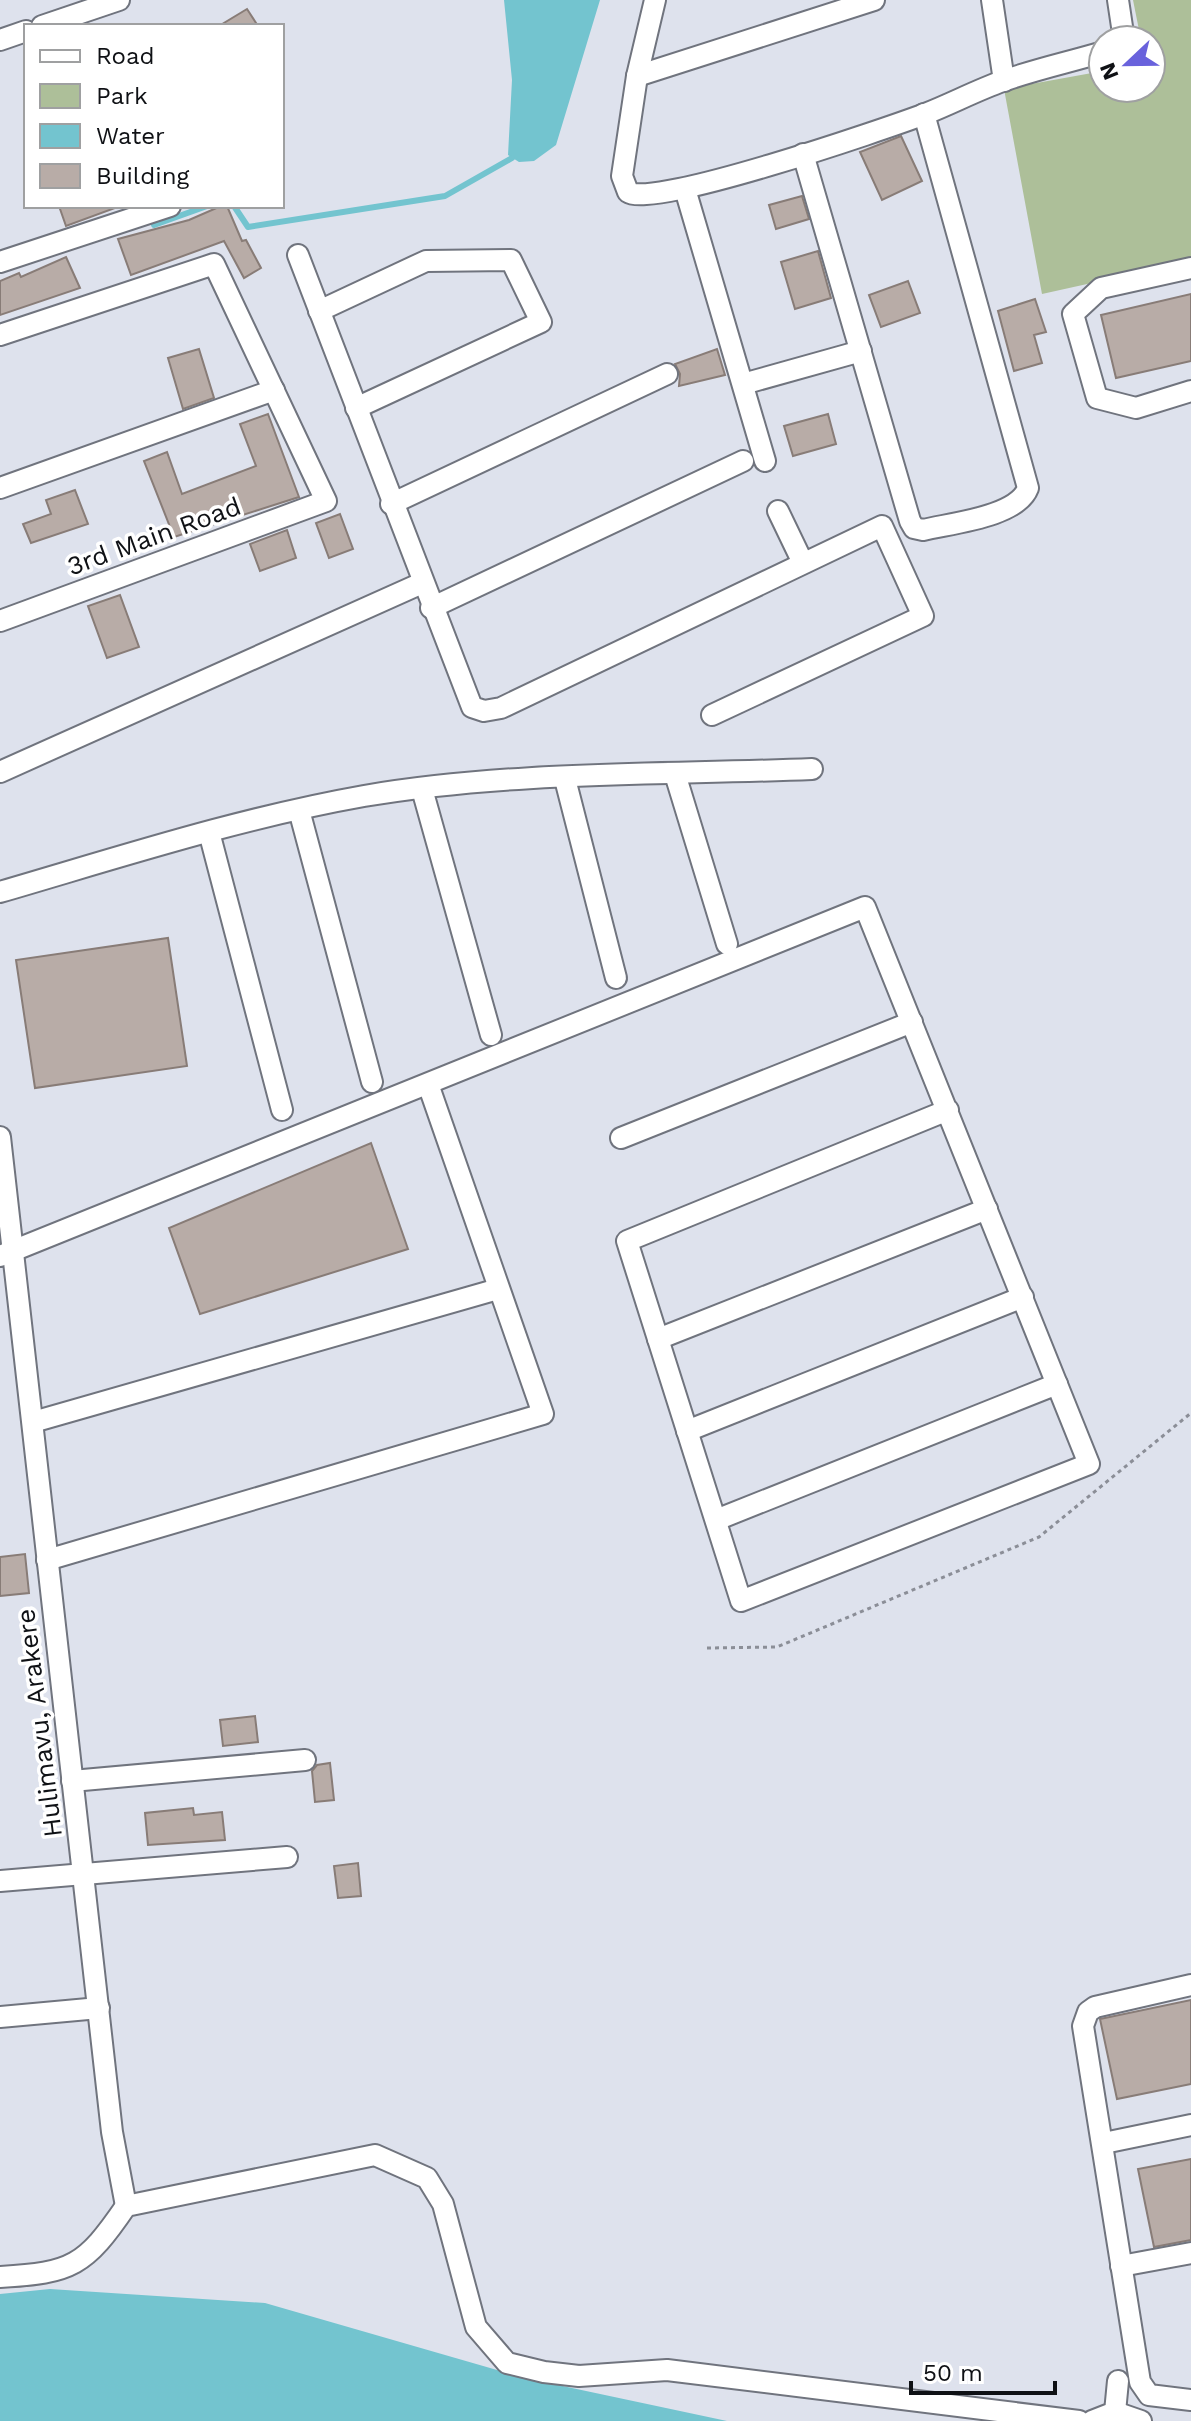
<svg xmlns="http://www.w3.org/2000/svg" width="1191" height="2421" font-family="'Work Sans',sans-serif">
  <rect width="100%" height="100%" fill="#dee2ed"/>
  <path fill="#adbf99" d="M1133,0H1191V261L1042,294L1004,89L1103,71V88H1151V40H1141Z"/>
  <g fill="#73c4cf">
    <path d="M504,0H600L556,145L534,161L519,162L508,155L512,80Z"/>
    <path d="M50,2289L265,2303L525,2378L727,2421H0V2294Z"/>
  </g>
  <g fill="none" stroke-linecap="round" stroke-linejoin="round">
    <g stroke="#73c4cf" stroke-width="6">
      <path d="M234,206L248,227L445,196L512,158"/>
      <path d="M154,225L207,206"/>
    </g>
  </g>
  <g fill="#b8aca7" stroke="#887c77" stroke-width="2">
    <path d="M247,9L258,26H219Z"/>
    <path d="M901,136L922,181L882,200L860,152Z"/>
    <path d="M802,196L809,219L776,229L769,205Z"/>
    <path d="M59,206H114L115,208L66,226Z"/>
    <path d="M221,206H227L242,241L246,240L261,268L244,278L224,241L131,275L118,239L189,220Z"/>
    <path d="M818,251L831,298L795,309L781,262Z"/>
    <path d="M66,257L80,288L0,315V281L19,273L21,277Z"/>
    <path d="M908,281L920,313L881,327L869,295Z"/>
    <path d="M1191,294V361L1116,378L1101,315Z"/>
    <path d="M1035,299L1046,332L1034,335L1042,363L1014,371L998,311Z"/>
    <path d="M199,349L214,398L183,409L168,358Z"/>
    <path d="M717,349L725,375L679,386L680,374L675,364Z"/>
    <path d="M268,414L299,497L174,537L144,461L167,452L182,494L256,466L240,424Z"/>
    <path d="M828,414L836,444L793,456L784,426Z"/>
    <path d="M75,490L88,524L31,543L23,524L51,514L46,500Z"/>
    <path d="M340,514L353,549L329,558L316,523Z"/>
    <path d="M287,530L296,558L260,571L250,544Z"/>
    <path d="M120,595L139,647L107,658L88,606Z"/>
    <path d="M168,938L187,1066L35,1088L16,960Z"/>
    <path d="M371,1143L408,1249L200,1314L169,1228Z"/>
    <path d="M25,1554L29,1593L0,1596V1557Z"/>
    <path d="M255,1716L258,1742L223,1746L220,1720Z"/>
    <path d="M330,1763L334,1800L315,1802L312,1771L317,1765Z"/>
    <path d="M193,1808L194,1815L222,1812L225,1840L148,1845L145,1813Z"/>
    <path d="M358,1863L361,1896L338,1898L334,1866Z"/>
    <path d="M1191,2000V2084L1117,2099L1100,2019Z"/>
    <path d="M1191,2159V2240L1154,2247L1138,2169Z"/>
  </g>
  <g fill="none" stroke-linecap="round" stroke-linejoin="round">
    <g stroke="#70747e" stroke-width="24">
      <g id="minor">
        <path d="M655,0L637,76L622,176L628,192C652,209 885,129 925,114C951,104 977,90 1003,81C1036,69 1070,62 1103,52"/>
        <path d="M992,0L1004,81"/>
        <path d="M1118,0L1124,40"/>
        <path d="M42,26L119,0"/>
        <path d="M0,40L26,31"/>
        <path d="M637,76L874,0"/>
        <path d="M803,154L910,521L914,528L923,530C952,523 1017,517 1028,488L924,114"/>
        <path d="M685,189L765,461"/>
        <path d="M298,255L472,707L484,711L501,708L882,526L923,616L712,715"/>
        <path d="M0,262L170,206"/>
        <path d="M1191,268L1101,288L1073,314L1097,398L1136,408L1191,391"/>
        <path d="M319,311L426,261L511,260L541,322L356,408"/>
        <path d="M0,335L214,264L326,501L0,621"/>
        <path d="M743,384L861,351"/>
        <path d="M0,488L274,390"/>
        <path d="M391,504L667,374"/>
        <path d="M778,511L803,563"/>
        <path d="M431,608L743,461"/>
        <path d="M0,772L422,583"/>
        <path d="M675,774L727,944"/>
        <path d="M565,779L616,978"/>
        <path d="M422,789L491,1035"/>
        <path d="M299,810L372,1082"/>
        <path d="M209,832L282,1110"/>
        <path d="M0,892C120,857 240,818 364,796C510,771 664,775 812,769"/>
        <path d="M0,1137L112,2132L126,2206"/>
        <path d="M621,1138L912,1022"/>
        <path d="M0,1256L865,907L1089,1464L741,1601L627,1241L948,1110"/>
        <path d="M658,1339L987,1209"/>
        <path d="M33,1422L498,1289"/>
        <path d="M687,1431L1023,1297"/>
        <path d="M716,1520L1057,1384"/>
        <path d="M47,1560L543,1414L428,1084"/>
        <path d="M72,1781L305,1760"/>
        <path d="M0,1881L287,1857"/>
        <path d="M1191,1985L1095,2007L1088,2012L1083,2026L1140,2382L1149,2395L1191,2400"/>
        <path d="M0,2017L99,2008"/>
        <path d="M1104,2143L1191,2125"/>
        <path d="M1121,2266L1191,2253"/>
        <path d="M0,2277C72,2273 85,2266 126,2206L375,2155L427,2178L443,2204L476,2327L507,2363L544,2372L579,2376L667,2370L1079,2421"/>
        <path d="M1115,2412L1141,2421"/>
        <path d="M1092,2421L1115,2412L1118,2381"/>
      </g>
    </g>
    <path stroke="#8b8e97" stroke-width="3" stroke-dasharray="4 4" stroke-linecap="butt" d="M707,1648L777,1647L1039,1537L1191,1413"/>
    <use href="#minor" stroke="#fff" stroke-width="20"/>
  </g>
  <g text-anchor="middle" dominant-baseline="central" stroke-width="7" stroke-linejoin="round" paint-order="stroke">
    <g font-size="26" fill="#0f1115" stroke="#fff">
      <text transform="translate(154 536) rotate(-20)">3rd Main Road</text>
      <text transform="translate(39 1723) rotate(-97)">Hulimavu, Arakere</text>
    </g>
  </g>
  <rect x="24" y="24" width="260" height="184" fill="#ffffff" stroke="#9fa0a1" stroke-width="2"/>
  <rect x="40" y="50" width="40" height="12" fill="#ffffff" stroke="#9fa0a1" stroke-width="2"/>
  <text x="96" y="64" font-size="24" fill="#0f1115">Road</text>
  <rect x="40" y="84" width="40" height="24" fill="#adbf99" stroke="#9fa0a1" stroke-width="2"/>
  <text x="96" y="104" font-size="24" fill="#0f1115">Park</text>
  <rect x="40" y="124" width="40" height="24" fill="#73c4cf" stroke="#9fa0a1" stroke-width="2"/>
  <text x="96" y="144" font-size="24" fill="#0f1115">Water</text>
  <rect x="40" y="164" width="40" height="24" fill="#b8aca7" stroke="#9fa0a1" stroke-width="2"/>
  <text x="96" y="184" font-size="24" fill="#0f1115">Building</text>
  <g transform="translate(1127 64) rotate(248)"><circle r="38" fill="#ffffff" stroke="#9fa0a1" stroke-width="2"/>
  <path d="M0-6L14 30L0 20L-14 30Z" fill="#6962dc"/>
  <text y="-12" font-size="22" font-weight="bold" text-anchor="middle" fill="#0f1115">N</text>
  </g>
  <path d="M911 2381v12h144v-12" fill="none" stroke="#0f1115" stroke-width="4"/>
  <text x="923" y="2381" font-size="24" fill="#0f1115" stroke="#ffffff" stroke-width="6" paint-order="stroke">50 m</text>
</svg>
